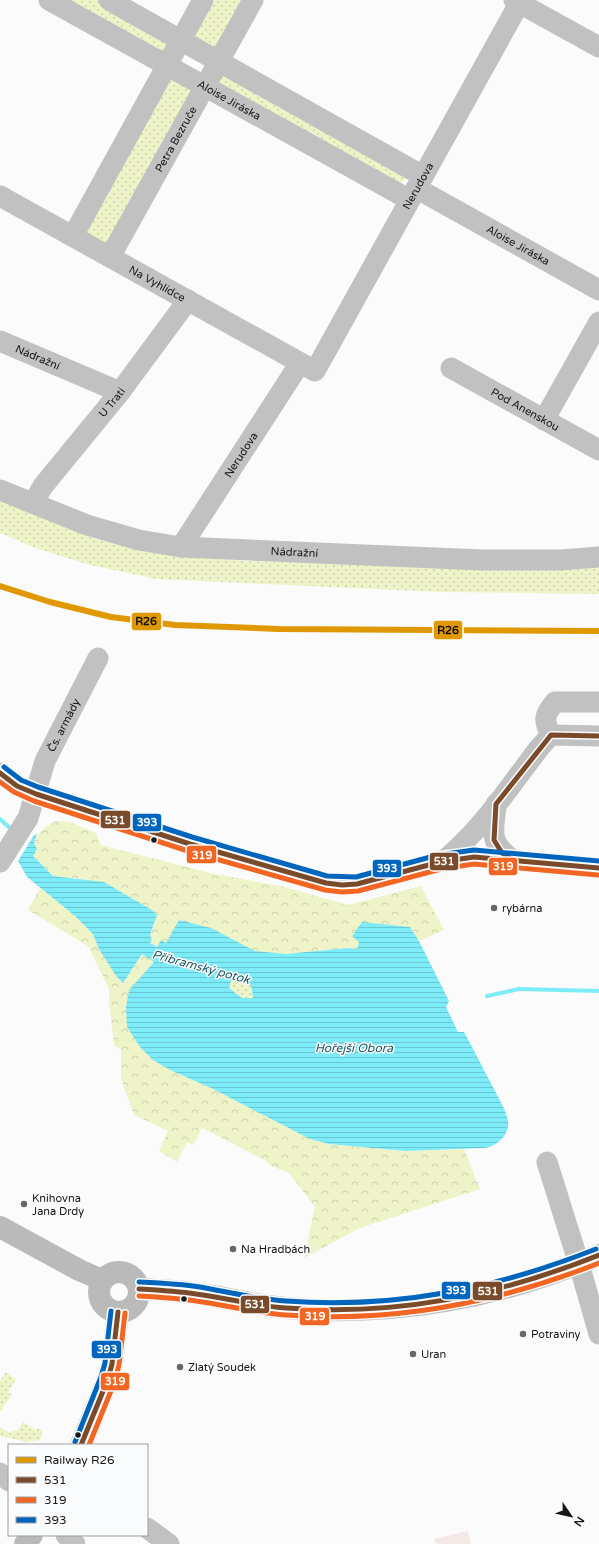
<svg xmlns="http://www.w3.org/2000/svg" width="599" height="1544" font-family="'Varela Round',sans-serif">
  <defs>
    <pattern id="grass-dots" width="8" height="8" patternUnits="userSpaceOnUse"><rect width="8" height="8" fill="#eff4c8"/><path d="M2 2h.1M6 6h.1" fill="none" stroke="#ccd0ab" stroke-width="1.8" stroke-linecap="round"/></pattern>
    <pattern id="park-crowns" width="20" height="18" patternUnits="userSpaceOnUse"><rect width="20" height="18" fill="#eff4c8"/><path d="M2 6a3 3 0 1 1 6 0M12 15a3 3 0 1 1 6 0" fill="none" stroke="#ccd0ab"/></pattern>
    <pattern id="water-rules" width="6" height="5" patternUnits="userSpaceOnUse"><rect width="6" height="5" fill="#7eebf8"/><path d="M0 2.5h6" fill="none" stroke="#6cc9d4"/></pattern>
  </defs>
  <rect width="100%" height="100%" fill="#fbfbfb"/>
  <path fill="#f3eae8" d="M468,1531L471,1544H436L434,1539Z"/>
  <g fill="url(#grass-dots)">
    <path d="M62,0H98L170,39L162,54Z"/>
    <path d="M207,0H247L217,54L187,36Z"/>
    <path d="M223,70L407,175L400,186L215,85Z"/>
    <path d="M165,74L195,90L109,247L80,230Z"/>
    <path d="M0,500L96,539L175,556L247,561L566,567L599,565V594L442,592L156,579L90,565L35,548L0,533Z"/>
    <path d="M241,979L251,985L253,998L242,999L229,988L231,981Z"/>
    <path d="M5,1372L16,1379L8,1392L12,1395L0,1412V1381Z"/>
    <path d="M23,1422L36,1430L38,1428L42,1430V1434L40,1440L27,1442L0,1436V1427L8,1432L18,1430Z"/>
  </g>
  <g fill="url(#park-crowns)">
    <path d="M56,821L70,822L96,833L101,845L214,874L281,886L348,905L421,886L444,930L419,941L410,927L359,942L358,949C324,946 289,960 255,951C242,947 224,935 211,928L157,947L150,943L152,940L150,935L155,923L85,879L53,876L33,855L37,849L34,844C38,831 45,827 56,821Z"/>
    <path d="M40,888L75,916L93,934L99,949L124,982L142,954L154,962L129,990L153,1060L170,1070L211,1088L310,1139L329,1144L405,1151L464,1149L480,1189L360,1228L304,1258L315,1207L289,1173L269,1165L268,1162L202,1128L193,1145L187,1142L177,1162L159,1151L168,1131L134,1115L121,1079V1050L114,1045L109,1002V989L88,946L28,910Z"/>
  </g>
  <path fill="url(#water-rules)" fill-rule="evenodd" d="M37,834L34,843L37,849L33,856L53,876L104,882L152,910L157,915L150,935L152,940L150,943L157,947L161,940L166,943L179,920L211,928L255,951L286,954L347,948L357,949L359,942L352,936L362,922L410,927L419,941L449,1001L446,1007L458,1032H464C475,1052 485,1072 496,1093C500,1101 507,1112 508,1121C510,1135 496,1147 484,1148L405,1151L329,1144L310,1139L211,1088L170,1070L153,1060L140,1047L127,1027L126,1007L129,990L154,962L142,954L123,983L116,976L99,949L93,934L75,916L27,877L18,861L34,835ZM241,979L251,985L253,998H242L229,988L231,981Z"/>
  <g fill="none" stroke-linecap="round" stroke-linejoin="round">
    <g stroke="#7eebf8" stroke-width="4">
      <path d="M0,819L13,831"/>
      <path d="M487,996L519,989L599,991"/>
    </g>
    <g stroke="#c2c1c2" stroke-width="21">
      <path id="s1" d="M49,0L410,200"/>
      <path d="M109,0L423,176"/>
      <path d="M514,0L599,47"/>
      <path id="s2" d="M416,188L599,290"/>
      <path id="s3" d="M0,196L315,371L521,0"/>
      <path d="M73,236L203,0"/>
      <path id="s4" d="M110,257L253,0"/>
      <path id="s5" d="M0,341L120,392"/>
      <path id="s6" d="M451,368L599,450"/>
      <path d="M544,420L599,322"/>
      <path id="s7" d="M0,490L87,525L139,540L181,547L482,560H561L599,557"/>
      <path id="s8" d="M33,503L43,486L120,392L188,300"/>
      <path id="s9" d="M181,547L300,363"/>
      <path d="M551,735C543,720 544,715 555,702H599"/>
      <path d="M0,773L17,786L36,794L190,844L326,883L342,885L357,884L440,862L474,857L599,868"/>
      <path d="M496,804C494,832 487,841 513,860"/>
      <path id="s10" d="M0,862L28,818L45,761L98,658"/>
      <path d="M442,862C481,831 509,787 540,747L551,735L599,736"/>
      <path d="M547,1162L579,1264L599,1334"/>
      <path d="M0,1473L9,1481"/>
      <path d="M147,1528L169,1544"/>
      <path d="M66,1535L75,1544"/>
    </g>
    <g stroke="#bababa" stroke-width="22">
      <path d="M0,1227L79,1270L102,1280"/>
      <circle cx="119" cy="1292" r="20"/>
      <path d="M139,1289C161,1290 183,1291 205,1295C232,1299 259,1306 286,1308C393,1317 501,1298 599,1255"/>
      <path d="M81,1445L108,1379L112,1364L118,1312"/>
      <path d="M25,1544L32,1535"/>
    </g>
    <g stroke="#fafbfc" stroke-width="8">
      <g id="bus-1">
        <path d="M0,773L17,786L36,794L190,844L326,883L342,885L357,884L440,862L474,857L599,868"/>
        <path d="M513,860L502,853L494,840L496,804L551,735L599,736"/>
        <path d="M139,1289C158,1290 177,1291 196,1294C226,1298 256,1306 286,1308C396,1316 497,1296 599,1255"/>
        <path d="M81,1445L108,1379L112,1364L118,1312"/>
      </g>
    </g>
    <g stroke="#fafbfc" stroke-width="8">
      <g id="bus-2">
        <path d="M0,782L14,792L34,801L188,851L325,890L342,892L358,891L441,869L474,864L598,875"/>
        <path d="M139,1296C158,1297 177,1298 196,1301C226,1305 255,1313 286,1315C394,1323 498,1303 599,1263"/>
        <path d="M89,1445L115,1381L119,1365L125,1313"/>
      </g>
    </g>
    <g stroke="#fafbfc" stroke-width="8">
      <g id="bus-3">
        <path d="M4,767L21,780L38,787L192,837L327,876L356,877L438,855L474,850L599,861"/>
        <path d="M139,1282C159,1283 180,1284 200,1287C228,1292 257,1299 286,1301C395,1309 495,1289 596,1249"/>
        <path d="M75,1442L101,1377L105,1363L111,1311"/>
      </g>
    </g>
    <use href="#bus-1" stroke="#7a4b2a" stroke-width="5"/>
    <use href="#bus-2" stroke="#f26522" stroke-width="5"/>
    <use href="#bus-3" stroke="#0065bd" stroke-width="5"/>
    <g stroke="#fafbfc" stroke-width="9">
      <path id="rail-1" d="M0,586L50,602L111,617L175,625L279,629L599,631"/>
    </g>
    <use href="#rail-1" stroke="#e09802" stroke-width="6"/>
  </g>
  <g fill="#161717" stroke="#fafbfc" stroke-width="1.5">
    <circle cx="154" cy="840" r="3.5"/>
    <circle cx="184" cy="1299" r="3.5"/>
    <circle cx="78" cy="1435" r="3.5"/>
  </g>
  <g fill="#666767" stroke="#fafbfc" stroke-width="1.5">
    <circle cx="494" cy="908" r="4"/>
    <circle cx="24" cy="1204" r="4"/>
    <circle cx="233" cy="1249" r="4"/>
    <circle cx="523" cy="1334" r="4"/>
    <circle cx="413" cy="1354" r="4"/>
    <circle cx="180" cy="1367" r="4"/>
  </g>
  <g text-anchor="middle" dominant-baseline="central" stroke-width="3" stroke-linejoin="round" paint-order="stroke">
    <g font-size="11" fill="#161717" stroke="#fafbfc">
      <text stroke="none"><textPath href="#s1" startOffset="206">Aloise Jiráska</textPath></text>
      <text stroke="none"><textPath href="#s4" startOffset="135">Petra Bezruče</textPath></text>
      <text stroke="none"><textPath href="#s3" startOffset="572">Nerudova</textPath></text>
      <text stroke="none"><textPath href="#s2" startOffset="117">Aloise Jiráska</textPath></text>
      <text stroke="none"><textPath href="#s3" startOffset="180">Na Vyhlídce</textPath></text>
      <text stroke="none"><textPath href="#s5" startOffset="41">Nádražní</textPath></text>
      <text stroke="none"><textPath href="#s8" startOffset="128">U Trati</textPath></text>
      <text stroke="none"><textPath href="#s6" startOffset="85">Pod Anenskou</textPath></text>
      <text stroke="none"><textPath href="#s9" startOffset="110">Nerudova</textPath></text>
      <text stroke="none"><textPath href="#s7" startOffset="304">Nádražní</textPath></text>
      <text stroke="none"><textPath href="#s10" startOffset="152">Čs. armády</textPath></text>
    </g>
    <g font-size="11" fill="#161717" stroke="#fafbfc" text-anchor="start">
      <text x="502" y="908">rybárna</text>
      <text x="32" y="1198">Knihovna<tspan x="32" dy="13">Jana Drdy</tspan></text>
      <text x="241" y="1249">Na Hradbách</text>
      <text x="531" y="1334">Potraviny</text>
      <text x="421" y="1354">Uran</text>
      <text x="188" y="1367">Zlatý Soudek</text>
    </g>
    <g font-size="12" font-style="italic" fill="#1b5a62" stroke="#fafbfc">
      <text transform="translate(201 967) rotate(15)">Příbramský potok</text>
      <text x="354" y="1048">Hořejší Obora</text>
    </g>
  </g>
  <g stroke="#fafbfc" stroke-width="1.5">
    <rect x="131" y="612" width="31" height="19" rx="4" fill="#e09802"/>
    <rect x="433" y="620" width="30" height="20" rx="4" fill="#e09802"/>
    <rect x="100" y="810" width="31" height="19" rx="4" fill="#7a4b2a"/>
    <rect x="132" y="813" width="30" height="19" rx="4" fill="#0065bd"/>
    <rect x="186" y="845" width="31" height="19" rx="4" fill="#f26522"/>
    <rect x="429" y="852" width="30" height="19" rx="4" fill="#7a4b2a"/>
    <rect x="488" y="857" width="30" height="19" rx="4" fill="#f26522"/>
    <rect x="372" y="859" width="30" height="19" rx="4" fill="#0065bd"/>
    <rect x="441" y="1281" width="30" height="19" rx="4" fill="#0065bd"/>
    <rect x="472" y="1281" width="31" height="20" rx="4" fill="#7a4b2a"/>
    <rect x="240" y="1295" width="30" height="19" rx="4" fill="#7a4b2a"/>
    <rect x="299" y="1307" width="31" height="19" rx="4" fill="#f26522"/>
    <rect x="91" y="1340" width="31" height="19" rx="4" fill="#0065bd"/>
    <rect x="100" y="1372" width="30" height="19" rx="4" fill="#f26522"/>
  </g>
  <g font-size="11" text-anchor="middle" font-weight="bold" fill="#fff">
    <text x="115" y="824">531</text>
    <text x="147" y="826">393</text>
    <text x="202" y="859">319</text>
    <text x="444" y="865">531</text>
    <text x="503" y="870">319</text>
    <text x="387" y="872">393</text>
    <text x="456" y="1294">393</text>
    <text x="488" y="1295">531</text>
    <text x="255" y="1308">531</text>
    <text x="315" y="1320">319</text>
    <text x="107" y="1353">393</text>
    <text x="115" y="1385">319</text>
  </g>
  <g font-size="11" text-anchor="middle" font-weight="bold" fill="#111">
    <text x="146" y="625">R26</text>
    <text x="448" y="634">R26</text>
  </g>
  <rect x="8" y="1444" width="140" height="92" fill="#fafbfc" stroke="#9fa0a0"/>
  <rect x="16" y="1457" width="20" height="6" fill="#e09802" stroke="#9fa0a0"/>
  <text x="44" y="1464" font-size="12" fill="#161717">Railway R26</text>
  <rect x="16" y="1477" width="20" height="6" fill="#7a4b2a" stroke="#9fa0a0"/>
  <text x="44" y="1484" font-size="12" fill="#161717">531</text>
  <rect x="16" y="1497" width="20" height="6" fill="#f26522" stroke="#9fa0a0"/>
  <text x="44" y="1504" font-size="12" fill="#161717">319</text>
  <rect x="16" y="1517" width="20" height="6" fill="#0065bd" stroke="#9fa0a0"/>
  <text x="44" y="1524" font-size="12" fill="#161717">393</text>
  <g transform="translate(571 1516) rotate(124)" stroke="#fafbfc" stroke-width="3" paint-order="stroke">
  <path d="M0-3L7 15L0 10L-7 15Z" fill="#161717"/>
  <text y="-6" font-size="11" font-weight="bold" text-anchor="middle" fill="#161717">N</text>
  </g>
</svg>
